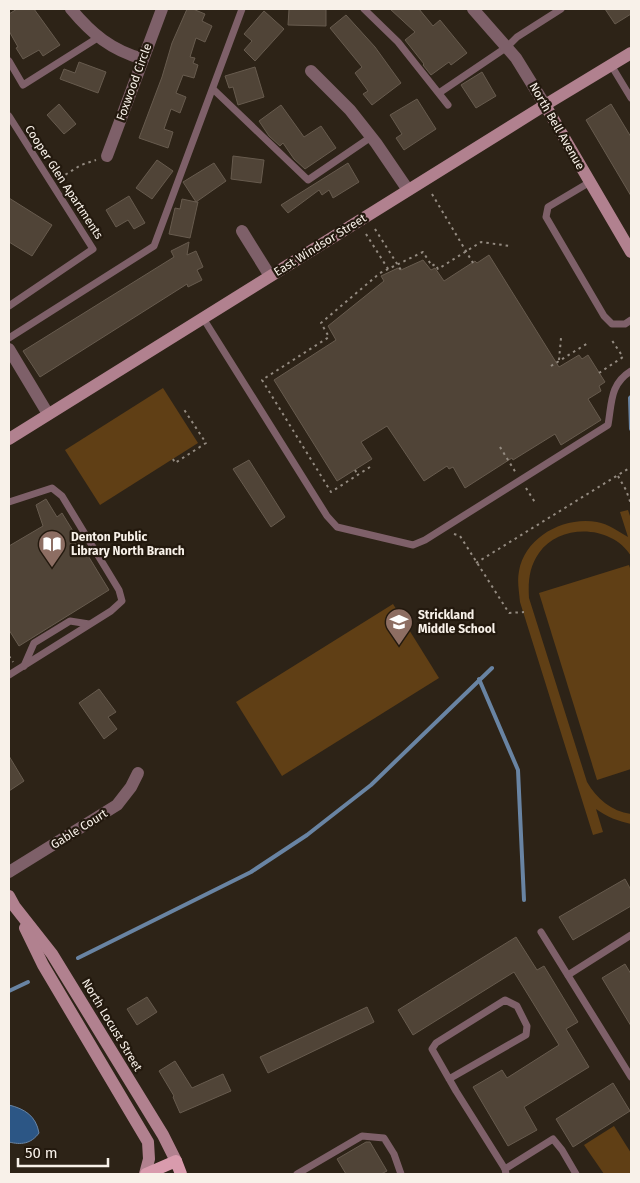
<svg xmlns="http://www.w3.org/2000/svg" width="640" height="1183" font-family="'Fira Sans',sans-serif">
  <rect width="100%" height="100%" fill="#2d2317"/>
  <g fill="#603f15">
    <path d="M163,388L198,443L100,505L65,450Z"/>
    <path d="M628,510L631,519V556C612,525 560,523 539,553C529,567 528,582 529,598L587,782C597,799 611,811 631,814V824C618,821 607,817 596,809L603,832L593,835L520,602C519,591 517,581 519,571C525,537 564,516 597,522C608,524 618,531 628,537L620,512Z"/>
    <path d="M629,565L631,571V769L597,780L539,593Z"/>
    <path d="M393,604L439,678L282,776L236,702Z"/>
    <path d="M614,1126L631,1153V1174H604L584,1145Z"/>
  </g>
  <path fill="#2c5685" stroke="#6984a3" d="M9,1105C25,1109 36,1116 39,1133C31,1144 21,1145 9,1142Z"/>
  <g fill="none" stroke-linecap="round" stroke-linejoin="round">
    <g stroke="#6984a3" stroke-width="4">
      <path d="M631,397L630,398L631,429"/>
      <path d="M479,679L518,770L524,900"/>
      <path d="M78,958L251,872L307,835L371,785L492,668"/>
      <path d="M9,991L28,982"/>
    </g>
  </g>
  <g fill="#504437" stroke="#675b4e">
    <path d="M17,9H34L60,45L43,56L39,50L23,59L16,48L18,47L9,31V14Z"/>
    <path d="M187,9H193L205,14L202,21L212,26L205,42L196,38L190,57L195,58L193,63L198,65L194,78L183,75L176,93L186,97L180,113L171,109L164,129L173,132L168,148L139,138L162,77L172,43Z"/>
    <path d="M289,9H326V26L288,25Z"/>
    <path d="M390,9H419L433,26L440,20L467,53L451,65L449,62L431,75L423,65L424,64L405,40L415,32Z"/>
    <path d="M605,9H631V14L615,24Z"/>
    <path d="M264,11L284,29L255,61L244,50L252,41L244,34Z"/>
    <path d="M346,15L375,47L401,83L372,105L363,94L368,91L355,73L362,67L330,28Z"/>
    <path d="M79,62L106,72L98,93L60,79L64,69L75,73Z"/>
    <path d="M255,67L264,97L238,105L233,87L229,88L225,76Z"/>
    <path d="M482,72L496,96L476,108L461,85Z"/>
    <path d="M417,99L436,129L404,150L396,138L402,134L390,115Z"/>
    <path d="M59,104L76,124L64,134L47,115Z"/>
    <path d="M611,104L631,137V196L586,120Z"/>
    <path d="M281,105L304,137L321,126L336,148L305,169L294,159L283,143L280,146L269,136L259,121Z"/>
    <path d="M233,156L264,160L261,183L231,179Z"/>
    <path d="M157,160L173,171L152,199L136,188Z"/>
    <path d="M214,163L226,181L196,202H198L190,238L169,234L175,208L180,209L182,199L196,202L183,182Z"/>
    <path d="M348,163L359,182L333,198L329,190L322,195L319,190L288,213L281,205Z"/>
    <path d="M129,196L145,223L134,229L128,220L116,227L106,210Z"/>
    <path d="M9,198L52,225L32,256L9,242Z"/>
    <path d="M189,242L187,255L196,251L203,267L197,270L202,280L188,287L187,284L40,377L23,351L174,257L171,251Z"/>
    <path d="M489,255L559,367L579,355L582,359L588,355L605,382L599,386L601,391L588,399L601,420L561,445L555,434L513,460L512,458L465,488L453,467L449,469L447,466L424,481L387,426L361,442L372,459L337,481L274,380L336,340L328,326L384,281L381,276L398,268L401,270L423,260L431,270L435,268L444,281L475,261L477,263Z"/>
    <path d="M249,460L285,517L271,527L233,469Z"/>
    <path d="M46,499L57,517L62,513L109,590L19,646L9,630V546L43,526L36,505Z"/>
    <path d="M99,689L116,712L108,717L117,729L104,739L79,703Z"/>
    <path d="M9,756L24,781L9,791Z"/>
    <path d="M625,879L631,890V906L573,940L559,917Z"/>
    <path d="M516,937L537,970L544,966L578,1022L566,1029L589,1067L524,1107L537,1130L508,1146L473,1087L502,1070L507,1078L559,1045L514,972L413,1035L398,1010Z"/>
    <path d="M625,964L631,974V1026L602,978Z"/>
    <path d="M147,997L157,1012L137,1025L127,1009Z"/>
    <path d="M367,1007L374,1022L268,1073L260,1057Z"/>
    <path d="M175,1061L192,1088L223,1074L231,1091L180,1113L173,1097L174,1096L159,1071Z"/>
    <path d="M613,1083L630,1111L573,1147L556,1119Z"/>
    <path d="M366,1142H370L387,1171L381,1174H346L337,1159Z"/>
  </g>
  <g fill="none" stroke-linecap="round" stroke-linejoin="round">
    <g stroke="#948b81" stroke-width="2" stroke-dasharray="2.5 4" stroke-linecap="butt">
      <path d="M60,178L81,165L96,160"/>
      <path d="M432,194L473,263"/>
      <path d="M375,229L401,270"/>
      <path d="M366,234L390,272"/>
      <path d="M559,360L561,338"/>
      <path d="M551,366L588,343"/>
      <path d="M599,373L623,357L611,339"/>
      <path d="M500,447L516,473"/>
      <path d="M173,459L175,463L206,443L183,408"/>
      <path d="M370,467L331,492L262,380L329,337L321,323L380,273L423,252L432,266L435,264L438,269L481,242L510,246"/>
      <path d="M355,470L358,475"/>
      <path d="M618,476L626,490L631,504"/>
      <path d="M526,488L536,504"/>
      <path d="M630,515H631"/>
      <path d="M454,534L460,536L509,613L524,612"/>
      <path d="M476,563L631,467"/>
      <path d="M9,656L13,662"/>
    </g>
    <g stroke="#7e6069" stroke-width="7">
      <path d="M364,9L398,42L448,105"/>
      <path d="M9,61L23,85L99,37"/>
      <path d="M611,65L631,98"/>
      <path d="M213,89L308,180L371,137"/>
      <path d="M439,93L507,47L517,37L561,9"/>
      <path d="M9,116L93,249L9,306"/>
      <path d="M590,182L548,207L546,217L604,316L612,324H625L631,320"/>
      <path d="M203,318L327,516L337,527L413,545L425,540L608,425C612,402 610,384 631,371"/>
      <path d="M9,338L154,246L242,9"/>
      <path d="M9,502L52,488L62,496L119,590L122,601L111,611L9,675"/>
      <path d="M24,666L34,643L70,621L89,624"/>
      <path d="M541,932L631,1077"/>
      <path d="M568,975L631,935"/>
      <path d="M449,1079L526,1035L527,1026L517,1006L505,1000L436,1043L432,1049L456,1091L505,1169L506,1174"/>
      <path d="M505,1169L553,1139L562,1150L576,1174"/>
      <path d="M297,1174L362,1136L384,1138L394,1154L401,1174"/>
    </g>
    <g stroke="#7e6069" stroke-width="12">
      <path d="M71,9C92,34 111,50 143,59"/>
      <path d="M473,9L516,58L545,105"/>
      <path d="M311,71L350,110L376,143L408,190"/>
      <path d="M107,156L162,9"/>
      <path d="M242,231L270,276"/>
      <path d="M9,349L48,414"/>
      <path d="M9,872L117,805L131,787L138,773"/>
    </g>
    <g stroke="#b1818f" stroke-width="12">
      <path d="M545,105L631,252"/>
      <path d="M9,439L545,105L631,53"/>
      <path d="M9,896L15,907L52,954L163,1135L176,1161"/>
      <path d="M25,928L43,965L148,1142L149,1159L145,1174"/>
    </g>
    <path stroke="#d99bad" stroke-width="12" d="M146,1174L176,1161L181,1174"/>
  </g>
  <defs>
    <g id="library-pin" transform="scale(1.4375)"><path d="M0 17L-7.5 6A9.5 9.5 0 1 1 7.5 6Z" fill="#8d6e63" stroke="#23190e"/><path d="M-6-4Q-3-5.5-.7-3.5V5Q-3 3-6 4ZM6-4Q3-5.5 .7-3.5V5Q3 3 6 4Z" fill="#fff"/></g>
    <g id="school-pin" transform="scale(1.4375)"><path d="M0 17L-7.5 6A9.5 9.5 0 1 1 7.5 6Z" fill="#8d6e63" stroke="#23190e"/><path d="M0-5L7-2L0 1L-7-2ZM-4 1L0 2.5L4 1V4Q0 6-4 4Z" fill="#fff"/></g>
  </defs>
  <g fill-rule="evenodd">
    <use href="#library-pin" x="52" y="544"/>
    <use href="#school-pin" x="399" y="622"/>
  </g>
  <g text-anchor="middle" dominant-baseline="central" stroke-width="4.5" stroke-linejoin="round" paint-order="stroke">
    <g font-size="12" fill="#f8f1e9" stroke="#23190e">
      <text transform="translate(134 82) rotate(-70)">Foxwood Circle</text>
      <text transform="translate(557 126) rotate(60)">North Bell Avenue</text>
      <text transform="translate(64 182) rotate(57)">Cooper Glen Apartments</text>
      <text transform="translate(320 245) rotate(-32)">East Windsor Street</text>
      <text transform="translate(79 829) rotate(-32)">Gable Court</text>
      <text transform="translate(112 1025) rotate(59)">North Locust Street</text>
    </g>
    <g font-size="12" font-weight="bold" fill="#f8f1e9" stroke="#23190e" text-anchor="start">
      <text x="71" y="537">Denton Public<tspan x="71" dy="14">Library North Branch</tspan></text>
      <text x="418" y="615">Strickland<tspan x="418" dy="14">Middle School</tspan></text>
    </g>
  </g>
  <rect width="640" height="1183" fill="none" stroke="#f8f1e9" stroke-width="20"/>
  <path d="M18 1158v8h90v-8" fill="none" stroke="#f8f1e9" stroke-width="2.5"/>
  <text x="25" y="1158" font-size="15" fill="#f8f1e9" stroke="#23190e" stroke-width="4" paint-order="stroke">50 m</text>
</svg>
